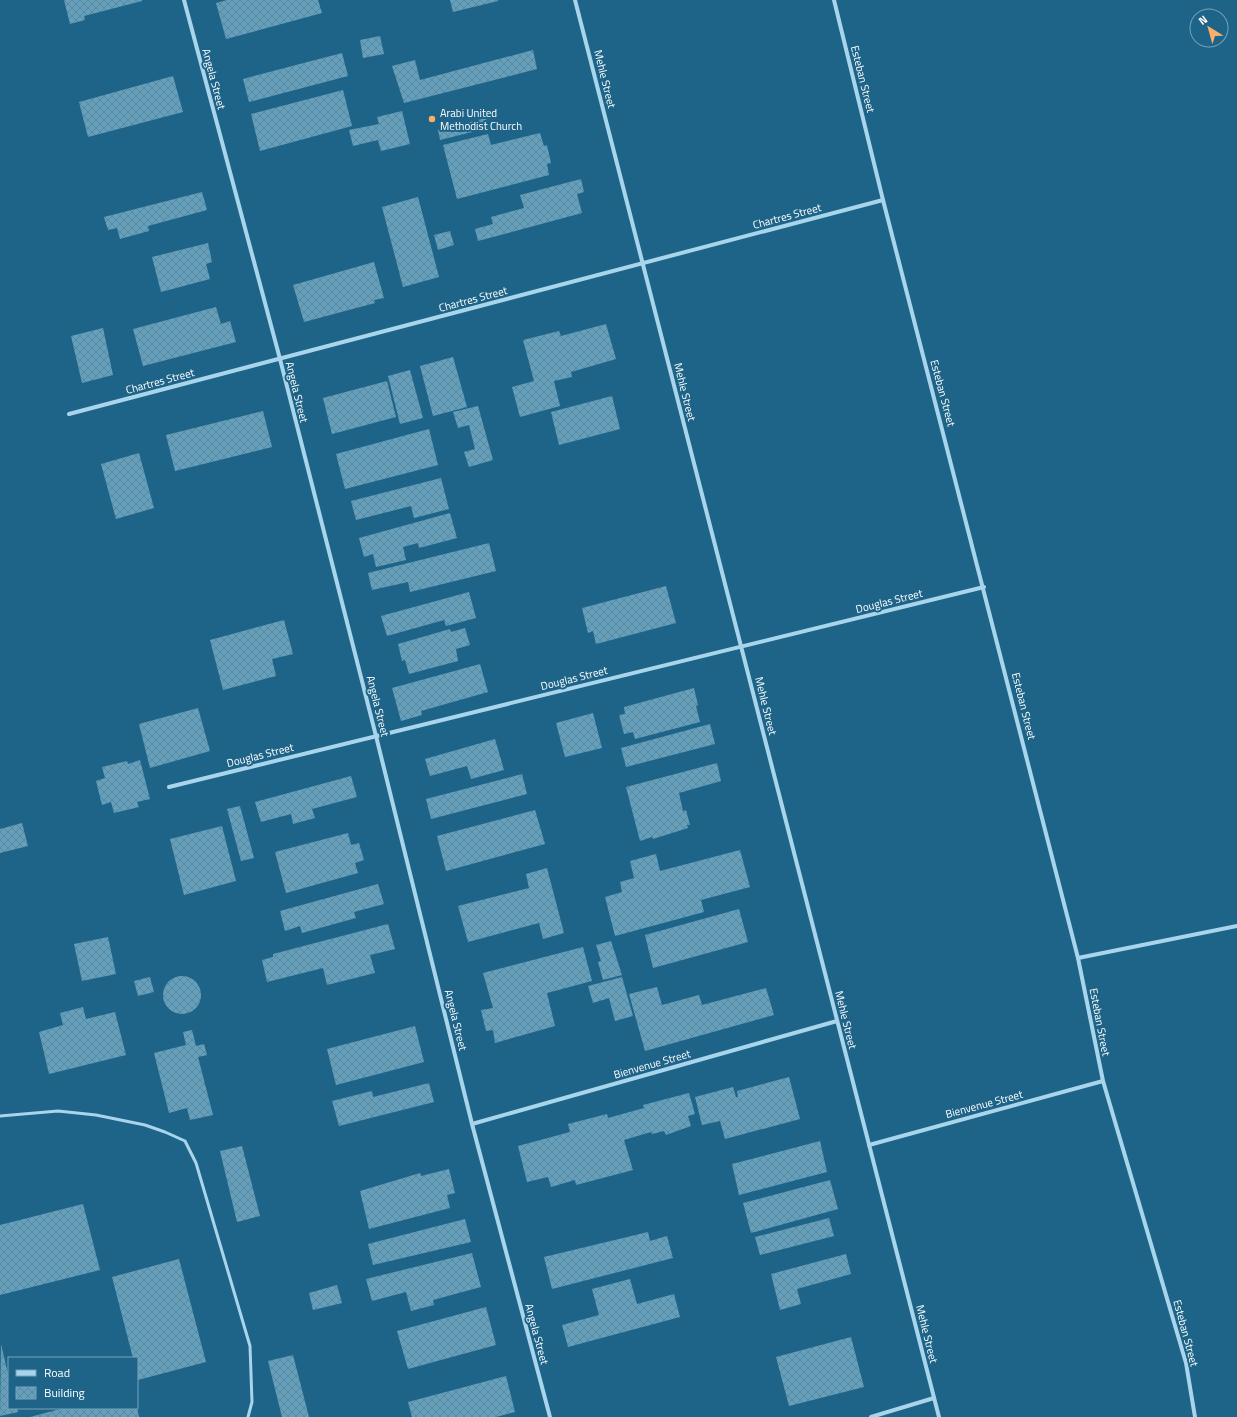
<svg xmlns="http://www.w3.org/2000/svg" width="1237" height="1417" font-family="'Titillium Web',sans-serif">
  <defs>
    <pattern id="building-cross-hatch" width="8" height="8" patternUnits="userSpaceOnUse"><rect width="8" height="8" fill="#64a0bc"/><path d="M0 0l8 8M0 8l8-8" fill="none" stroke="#5d879a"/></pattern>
  </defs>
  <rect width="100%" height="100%" fill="#1e6488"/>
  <g fill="url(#building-cross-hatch)">
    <path d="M64,0H142V1L84,16L85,20L70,24Z"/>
    <path d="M227,0H318L322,13L226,39L216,3Z"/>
    <path d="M450,0H498V1L453,12Z"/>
    <path d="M380,36L384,54L363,58L360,40Z"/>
    <path d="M533,50L537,69L404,103L392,66L415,60L420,80Z"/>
    <path d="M342,53L348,76L249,102L243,79Z"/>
    <path d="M173,76L183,112L88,137L79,102Z"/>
    <path d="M343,90L352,126L260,151L251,114Z"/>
    <path d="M402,111L410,144L381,151L378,140L353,146L349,130L379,124L377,117Z"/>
    <path d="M486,118L488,128L440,140L438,130Z"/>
    <path d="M540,133L544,146L547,145L551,163L547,164L549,175L457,199L443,145L488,134L491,145Z"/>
    <path d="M581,179L584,192L577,194L582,213L478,241L475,229L493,224L491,217L524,208L520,195Z"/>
    <path d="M202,192L207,210L148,226L149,231L120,239L117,228L108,230L104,217Z"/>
    <path d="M418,197L439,277L403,287L382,207Z"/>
    <path d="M450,231L454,245L438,250L434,235Z"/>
    <path d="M208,243L212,262L206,264L210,279L161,292L152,257Z"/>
    <path d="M374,262L384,298L374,300L375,303L304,322L293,285Z"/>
    <path d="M216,307L221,324L230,321L236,342L143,366L133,329Z"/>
    <path d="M606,324L616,359L571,372L572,377L554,381L560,406L520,417L512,387L534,381L523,340L559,331L561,336Z"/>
    <path d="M103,328L113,375L82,383L71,336Z"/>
    <path d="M453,357L467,407L433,416L420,366Z"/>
    <path d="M410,370L423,418L400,424L388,376Z"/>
    <path d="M387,381L396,417L332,434L323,398Z"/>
    <path d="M612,396L620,429L559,445L551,412Z"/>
    <path d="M478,406L493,460L469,467L464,452L475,449L469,425L458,428L453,412Z"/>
    <path d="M263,411L272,447L175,471L166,435Z"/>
    <path d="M429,429L438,465L345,489L336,454Z"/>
    <path d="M139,453L154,508L116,519L101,464Z"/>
    <path d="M441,478L449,509L414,518L411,506L356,520L351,501Z"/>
    <path d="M450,513L457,538L419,548L418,543L403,547L406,560L376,567L373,554L364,557L359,538Z"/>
    <path d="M489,543L496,571L410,592L408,582L372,590L368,573Z"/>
    <path d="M666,586L676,623L596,644L593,631L588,633L582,608Z"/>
    <path d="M469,592L476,618L446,626L444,620L387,636L381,616Z"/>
    <path d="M284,620L293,654L272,659L276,676L223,690L210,640Z"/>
    <path d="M465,628L470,645L456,649L458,661L409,674L405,660L402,661L398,644L450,629L451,632Z"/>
    <path d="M480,664L488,692L421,711L422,715L401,721L392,688Z"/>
    <path d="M694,688L698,705L696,706L700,722L635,739L633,732L624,734L619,715L625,714L624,707Z"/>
    <path d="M198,708L210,751L150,768L139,724Z"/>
    <path d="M593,713L602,748L565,757L556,723Z"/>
    <path d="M710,724L715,744L626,767L621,748Z"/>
    <path d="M495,739L504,770L471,779L467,766L430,776L425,759Z"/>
    <path d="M140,760L150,799L137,802L139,807L114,813L111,802L102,805L96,781L105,778L102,767L127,761L128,764Z"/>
    <path d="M717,763L721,781L679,793L683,811L686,810L690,825H687L688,828L653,839L652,837L640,841L626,787Z"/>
    <path d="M522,774L527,794L431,819L426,799Z"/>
    <path d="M351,776L357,797L312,809L315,818L293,824L291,814L261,822L255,802Z"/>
    <path d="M240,806L254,858L241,861L227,809Z"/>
    <path d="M535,810L545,844L446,871L437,836Z"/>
    <path d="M22,823L28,846L0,853V829Z"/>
    <path d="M222,826L236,881L184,895L170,839Z"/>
    <path d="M348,833L351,845L359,843L364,860L355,863L358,873L286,893L275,852Z"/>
    <path d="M740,850L750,887L701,900L704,912L615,936L605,897L622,892L620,882L634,878L630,861L656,854L660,871Z"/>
    <path d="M547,868L564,933L543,939L539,923L468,942L458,906L529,888L526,874Z"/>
    <path d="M378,884L384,904L354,912L356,918L302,933L300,926L285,931L280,911Z"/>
    <path d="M739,909L748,942L653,968L645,935Z"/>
    <path d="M388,924L395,949L370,955L375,973L327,985L323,968L267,982L262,960L273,957V954Z"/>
    <path d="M108,937L116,974L82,981L74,944Z"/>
    <path d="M611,941L622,975L603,980L598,962L601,961L596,945Z"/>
    <path d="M583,947L592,981L547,993L555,1026L495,1043L493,1030L486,1031L481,1010L493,1008L483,973Z"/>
    <circle cx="182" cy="995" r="19"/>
    <path d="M150,977L154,992L138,996L134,981Z"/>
    <path d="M622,977L633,1016L615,1021L609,998L593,1003L588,986Z"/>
    <path d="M657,987L662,1005L699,995L702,1005L766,988L774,1015L645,1051L629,994Z"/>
    <path d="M83,1007L86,1019L115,1012L126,1055L49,1074L39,1032L63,1025L60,1013Z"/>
    <path d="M415,1026L424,1062L336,1085L327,1049Z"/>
    <path d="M192,1030L196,1046L204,1044L207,1055L198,1057L213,1115L190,1120L187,1108L169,1113L154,1053L186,1045L183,1032Z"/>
    <path d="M789,1077L800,1119L725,1139L720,1121L702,1125L695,1097L733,1087L736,1097H738L737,1091Z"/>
    <path d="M429,1083L434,1102L339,1126L332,1101L372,1091L373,1097Z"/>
    <path d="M689,1093L695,1114L688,1116L691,1126L666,1135L664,1131L652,1134L651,1132L624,1140L633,1170L576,1185L575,1180L551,1187L548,1177L527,1182L518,1146L570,1132L568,1124L607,1114L608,1118L644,1108L643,1105Z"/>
    <path d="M820,1141L827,1172L739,1195L732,1164Z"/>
    <path d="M242,1146L260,1216L237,1222L220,1151Z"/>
    <path d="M449,1169L455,1193L447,1195L450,1208L369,1229L360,1191L420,1173L421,1176Z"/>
    <path d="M830,1180L838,1209L751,1233L743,1203Z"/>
    <path d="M83,1204L100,1270L0,1295V1225Z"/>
    <path d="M829,1218L834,1236L760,1255L755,1237Z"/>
    <path d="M465,1219L471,1242L373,1265L368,1244Z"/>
    <path d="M648,1232L650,1241L667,1236L673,1258L552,1289L544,1257Z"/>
    <path d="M472,1253L481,1287L433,1300L434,1305L411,1311L406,1292L372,1301L366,1279Z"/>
    <path d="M846,1254L851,1274L797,1289L801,1304L780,1310L771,1274Z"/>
    <path d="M179,1259L206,1362L138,1380L137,1358H133L112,1277Z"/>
    <path d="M630,1279L637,1304L674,1294L680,1317L568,1347L562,1325L599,1315L592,1289Z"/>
    <path d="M337,1285L342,1303L313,1310L309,1293Z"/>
    <path d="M486,1307L496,1345L408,1369L397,1331Z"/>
    <path d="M851,1337L864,1387L789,1406L776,1357Z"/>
    <path d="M1,1344L9,1378V1408H17L18,1412L0,1416Z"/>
    <path d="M293,1355L309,1417H282L268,1361Z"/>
    <path d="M506,1376L515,1412L496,1417H412L408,1402Z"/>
    <path d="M64,1408H137L139,1417H30Z"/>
  </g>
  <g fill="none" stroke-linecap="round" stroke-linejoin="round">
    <path stroke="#a8d5eb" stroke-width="3" d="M0,1116L58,1111L96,1115L145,1125L165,1132L185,1141L196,1163L250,1346L252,1402L248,1417"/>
    <g stroke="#a8d5eb" stroke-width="4">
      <path d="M184,0L280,359L376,736L472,1124L550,1417"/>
      <path d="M575,0L939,1417"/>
      <path d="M834,0L883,200L1078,958L1103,1081L1186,1363L1195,1417"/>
      <path d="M69,414L883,200"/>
      <path d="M169,787L984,587"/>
      <path d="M1078,958L1237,926"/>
      <path d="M472,1124L837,1021"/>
      <path d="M869,1145L1103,1081"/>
      <path d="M871,1417L934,1398"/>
    </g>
  </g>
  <circle fill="#f9af68" stroke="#1e6488" stroke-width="1.5" cx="432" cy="119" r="4"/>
  <g text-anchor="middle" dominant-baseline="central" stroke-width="4" stroke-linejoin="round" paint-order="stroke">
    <g font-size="11" fill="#fff" stroke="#1e6488">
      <text transform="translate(214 79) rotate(75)">Angela Street</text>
      <text transform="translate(605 79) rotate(76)">Mehle Street</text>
      <text transform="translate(863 79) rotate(76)">Esteban Street</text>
      <text transform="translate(787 216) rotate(-15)">Chartres Street</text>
      <text transform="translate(473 299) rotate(-15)">Chartres Street</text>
      <text transform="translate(160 381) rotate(-15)">Chartres Street</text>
      <text transform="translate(297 392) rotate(76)">Angela Street</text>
      <text transform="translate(685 392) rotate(76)">Mehle Street</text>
      <text transform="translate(943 393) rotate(75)">Esteban Street</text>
      <text transform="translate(889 601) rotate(-14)">Douglas Street</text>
      <text transform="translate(574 678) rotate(-14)">Douglas Street</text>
      <text transform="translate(378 706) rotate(76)">Angela Street</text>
      <text transform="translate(766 706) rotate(76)">Mehle Street</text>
      <text transform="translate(1024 706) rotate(76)">Esteban Street</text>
      <text transform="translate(260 755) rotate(-14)">Douglas Street</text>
      <text transform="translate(456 1020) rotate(76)">Angela Street</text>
      <text transform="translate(846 1020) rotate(76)">Mehle Street</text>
      <text transform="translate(1100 1022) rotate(79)">Esteban Street</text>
      <text transform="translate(652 1064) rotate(-16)">Bienvenue Street</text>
      <text transform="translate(984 1104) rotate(-15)">Bienvenue Street</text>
      <text transform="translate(1186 1333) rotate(75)">Esteban Street</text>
      <text transform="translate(537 1334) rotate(75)">Angela Street</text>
      <text transform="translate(927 1334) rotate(76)">Mehle Street</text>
    </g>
    <g font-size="11" fill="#fff" stroke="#1e6488" text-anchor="start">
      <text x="440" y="113">Arabi United<tspan x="440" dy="13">Methodist Church</tspan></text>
    </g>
  </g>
  <rect x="8" y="1357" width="130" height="52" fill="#1e6488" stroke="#78a2b8"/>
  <rect x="16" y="1370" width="20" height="6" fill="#a8d5eb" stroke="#78a2b8"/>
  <text x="44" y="1377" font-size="12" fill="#ffffff">Road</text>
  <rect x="16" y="1387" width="20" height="12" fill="url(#building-cross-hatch)" stroke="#78a2b8"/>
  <text x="44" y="1397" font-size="12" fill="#ffffff">Building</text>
  <g transform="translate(1209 28) rotate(323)"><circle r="19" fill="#1e6488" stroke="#78a2b8"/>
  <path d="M0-3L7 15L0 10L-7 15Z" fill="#f9af68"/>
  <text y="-6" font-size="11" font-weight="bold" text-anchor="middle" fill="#ffffff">N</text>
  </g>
</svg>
